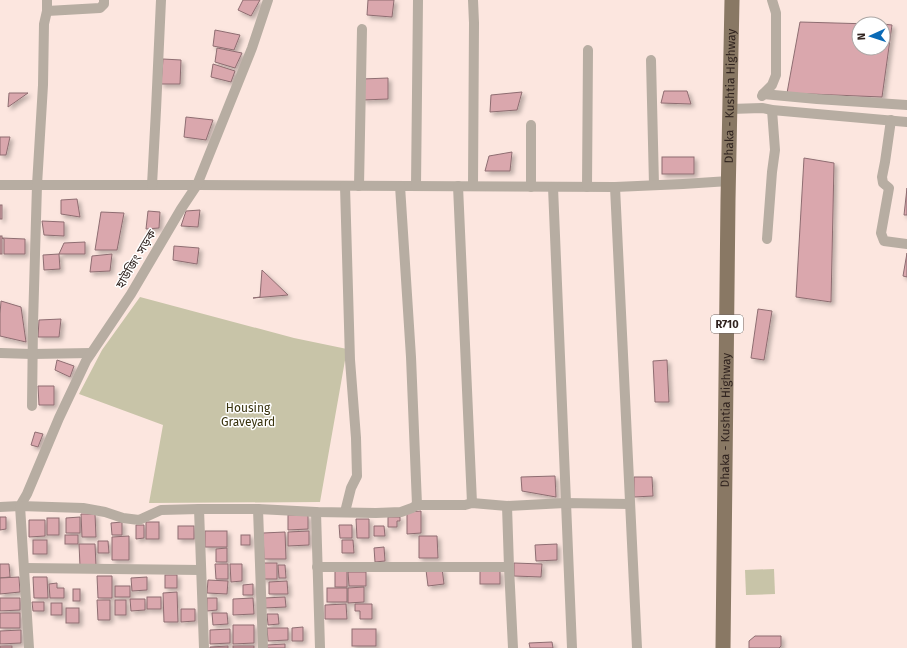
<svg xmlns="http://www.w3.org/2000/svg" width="907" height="648" font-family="'Fira Sans','Noto Sans Bengali',sans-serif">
  <defs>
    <filter id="shadow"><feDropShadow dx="3" dy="3" stdDeviation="2" flood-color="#0004"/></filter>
  </defs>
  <rect width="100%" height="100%" fill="#fce6df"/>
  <g fill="#c8c4a8">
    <path d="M140,297L294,338L347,349L320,502L149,503L163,425L79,394L102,350Z"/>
    <path d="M774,569L775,594L746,595L745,570Z"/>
  </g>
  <g fill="#daa7ad" stroke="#8e6d71" filter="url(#shadow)">
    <path d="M243,0H260L251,16L238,10Z"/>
    <path d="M368,0H394L392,17L367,15Z"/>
    <path d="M800,22L870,24H859V48H883V24L892,25L882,97L787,93Z"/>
    <path d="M215,30L240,35L234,50L213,46Z"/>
    <path d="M217,48L242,53L235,68L215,62Z"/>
    <path d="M163,59L181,60L180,84H161Z"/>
    <path d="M213,64L235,71L231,82L211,77Z"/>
    <path d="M388,78V99L363,100L362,79Z"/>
    <path d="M664,91H687L691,104L661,103Z"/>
    <path d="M522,92L517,110L490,112L491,95Z"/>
    <path d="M9,93H28L8,107Z"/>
    <path d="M186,117L213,120L206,140L184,137Z"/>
    <path d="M0,137H10L6,155H0Z"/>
    <path d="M512,152L510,171H485L489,156Z"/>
    <rect x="662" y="157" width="32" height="17"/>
    <path d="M804,158L834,163L831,302L796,297Z"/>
    <path d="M907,188V215H904Z"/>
    <path d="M77,199L80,217L61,214V200Z"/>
    <rect x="0" y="205" width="2" height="14"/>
    <path d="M200,210L198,227L181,226L186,211Z"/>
    <path d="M148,211L160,212L159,228L146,229Z"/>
    <path d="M101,212L124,213L117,250H95Z"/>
    <path d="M42,221L64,222V236L44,235Z"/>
    <rect x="0" y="236" width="2" height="18"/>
    <path d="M2,238L25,239V254H4V239Z"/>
    <path d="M85,242V254H59L64,243Z"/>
    <path d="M174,246L199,248L197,264L173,260Z"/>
    <path d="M907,253V277L903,276Z"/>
    <path d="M59,254L60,269L44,270L43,255Z"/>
    <path d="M112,254L110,271L90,272L92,256Z"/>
    <path d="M262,270L288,295L253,298L260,297Z"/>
    <path d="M1,301L21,307L26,342L0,336V314Z"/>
    <path d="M758,309L772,311L764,360L751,358Z"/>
    <path d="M61,319L59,337H38L39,320Z"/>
    <path d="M57,360L74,366L70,377L55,370Z"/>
    <path d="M667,360L669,402H655L653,361Z"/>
    <path d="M38,386H54V405H39Z"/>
    <path d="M35,432L43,434L38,447L31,445Z"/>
    <path d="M555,476L556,497L522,491L521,477Z"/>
    <path d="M634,477H652L653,496L634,497Z"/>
    <path d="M421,511V533L407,534V512Z"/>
    <path d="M81,514H95L96,537H82Z"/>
    <path d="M288,515H308V529L288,530Z"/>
    <path d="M0,517H6V529L0,530Z"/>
    <path d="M80,517V533H66V518Z"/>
    <path d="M388,517H400V521H397V527H388Z"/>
    <rect x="47" y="518" width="12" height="17"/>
    <path d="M356,519H369V538H357Z"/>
    <path d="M29,520H45V536L29,537Z"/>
    <path d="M122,522V535H112L111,523Z"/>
    <rect x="146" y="522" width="13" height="17"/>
    <path d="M136,525H144V538L136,539Z"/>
    <path d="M339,525H352V538H340Z"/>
    <rect x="178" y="526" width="16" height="13"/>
    <path d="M374,526H384L385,536H374Z"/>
    <rect x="205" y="531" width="22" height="16"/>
    <path d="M309,531V545L288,546V532Z"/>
    <path d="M285,532L286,559H264L263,533Z"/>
    <rect x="65" y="535" width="13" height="9"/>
    <rect x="241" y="535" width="9" height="10"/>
    <path d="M129,536V560H112V537Z"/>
    <path d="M419,536H437L438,558H419Z"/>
    <rect x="33" y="540" width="14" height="14"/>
    <path d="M342,540H353L354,553H342Z"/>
    <path d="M98,541H108L109,553H98Z"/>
    <path d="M79,544H95L96,566H80Z"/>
    <path d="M557,544V560L536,561L535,545Z"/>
    <path d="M384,547L385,561L375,562L374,548Z"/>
    <path d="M227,548V562H216V549Z"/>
    <rect x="262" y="563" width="15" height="16"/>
    <path d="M514,563L542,564L541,577L514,576Z"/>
    <path d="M0,564H9L10,577L0,578Z"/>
    <path d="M215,564H228V579H216Z"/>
    <path d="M230,564H242V581L231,582Z"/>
    <path d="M278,565H285L286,578H279Z"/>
    <path d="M442,568L444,584L428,586L426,570Z"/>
    <rect x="335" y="570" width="12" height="17"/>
    <rect x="480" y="571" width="20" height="13"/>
    <path d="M348,572H366V586H349Z"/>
    <rect x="165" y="575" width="12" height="13"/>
    <path d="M97,576H112V598H98Z"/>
    <path d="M19,577L20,592L0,594V578Z"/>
    <path d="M33,577H47L48,598H34Z"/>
    <path d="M147,577V590L132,591L131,578Z"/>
    <path d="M208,580L228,581L227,594L207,593Z"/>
    <path d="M287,581L288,594H269V582Z"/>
    <path d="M57,583V588H64V598H50L49,584Z"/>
    <path d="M253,584V595H243V585Z"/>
    <rect x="115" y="586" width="15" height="11"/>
    <path d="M364,587V602L348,603V588Z"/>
    <rect x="327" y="588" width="20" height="14"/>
    <rect x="73" y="589" width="7" height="12"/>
    <path d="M177,592L178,622H164L163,593Z"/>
    <rect x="147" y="597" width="14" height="12"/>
    <path d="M285,597L286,607L265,608L264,598Z"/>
    <path d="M0,598H20V610L0,611Z"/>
    <path d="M207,598H217V610L207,611Z"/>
    <path d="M253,598L254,614L233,615V599Z"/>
    <path d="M130,599H145V610L131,611Z"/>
    <path d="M97,600H110V620H98Z"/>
    <rect x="115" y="600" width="11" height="15"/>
    <path d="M32,602H44V611H33Z"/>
    <rect x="51" y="603" width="11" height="12"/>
    <path d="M346,604L347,619H325V605Z"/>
    <path d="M355,604H372V619H360V611H355Z"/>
    <rect x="66" y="608" width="13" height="15"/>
    <path d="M181,609H195V621L181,622Z"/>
    <rect x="0" y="613" width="20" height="15"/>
    <path d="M212,613H227L228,624L213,625Z"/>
    <path d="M267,614H278L279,624L268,625Z"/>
    <path d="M233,625H254V643L233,644Z"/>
    <path d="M303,627V641H292V628Z"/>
    <path d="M267,628H288V640L268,641Z"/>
    <path d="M230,629V643L210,644V630Z"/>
    <rect x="352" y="629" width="24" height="17"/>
    <path d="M21,630V643L0,644V631Z"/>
    <path d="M755,636H781V646L779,648H749V641Z"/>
    <path d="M552,642L553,648H530L529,643Z"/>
    <path d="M285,644V648H267V645Z"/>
    <rect x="0" y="646" width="12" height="2"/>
    <path d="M228,646V648H210V647Z"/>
    <rect x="233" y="646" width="21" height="2"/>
  </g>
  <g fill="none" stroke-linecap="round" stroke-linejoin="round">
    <g stroke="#b7ada2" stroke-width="10">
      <path d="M47,11L100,8L104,4V0"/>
      <path d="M651,60L654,185"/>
      <path d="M763,94L817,99L907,105"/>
      <path d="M762,96L763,94L772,85L776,75V13L772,0"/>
      <path d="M730,109L762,108L772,110L907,122"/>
      <path d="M891,120L885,162L882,177L883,183L889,188L881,233L884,241L907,244"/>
      <path d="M0,185H197L615,187L683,184L729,181"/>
      <path d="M152,185L156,110L161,0"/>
      <path d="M345,186L350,360L356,438L357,476L351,488L345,512"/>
      <path d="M359,186L362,29"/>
      <path d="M400,186L411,357L417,505"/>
      <path d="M416,186L418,0"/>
      <path d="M458,186L472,503"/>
      <path d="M473,186L474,23L473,0"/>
      <path d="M531,187V125"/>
      <path d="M553,187L572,648"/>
      <path d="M587,187L588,50"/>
      <path d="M615,187L637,648"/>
      <path d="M767,239L772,172L775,150L772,110"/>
      <path d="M0,353L32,354L91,353"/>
      <path d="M32,406L33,324L37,185L43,85L44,24L47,11V0"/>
      <path d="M507,506L509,567L513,648"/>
      <path d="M0,507L20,506L27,494L59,418L86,361L131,294L181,209L197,185L252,48L268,0"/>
      <path d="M199,509L204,648"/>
      <path d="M258,509L263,648"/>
      <path d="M316,512L320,648"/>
      <path d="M317,567H509"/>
      <path d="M25,568L201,570"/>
      <path d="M29,648L20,506L83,508L105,512L123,518L139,520L161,510L199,509H258L316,512L376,513L401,512L412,508L417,505H465L472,503L507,506L565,503L630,504"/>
    </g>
    <path stroke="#897864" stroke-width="15" id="s1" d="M723,648L728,200L732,0"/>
  </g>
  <g text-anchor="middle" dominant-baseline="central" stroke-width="3" stroke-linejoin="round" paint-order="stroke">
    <rect fill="#fff" stroke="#6e6562" stroke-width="1" x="711" y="315" width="32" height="18" rx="3"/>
    <g font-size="11" font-weight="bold" fill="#30231f">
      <text x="727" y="324">R710</text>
    </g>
    <g font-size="12" fill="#30231f" stroke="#fff">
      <text stroke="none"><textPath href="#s1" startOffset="552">Dhaka - Kushtia Highway</textPath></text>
      <text transform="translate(136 259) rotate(-59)">হাউজিং সড়ক</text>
      <text stroke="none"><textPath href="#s1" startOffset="228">Dhaka - Kushtia Highway</textPath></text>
    </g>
    <g font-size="12" fill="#39330e" stroke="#fff">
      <text x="248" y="408">Housing<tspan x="248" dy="14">Graveyard</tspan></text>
    </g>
  </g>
  <g transform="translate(871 36) rotate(267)"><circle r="19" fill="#ffffff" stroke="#aca7a5"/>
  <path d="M0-3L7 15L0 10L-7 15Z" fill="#0a6ab6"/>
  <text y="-6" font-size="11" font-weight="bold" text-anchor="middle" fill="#30231f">N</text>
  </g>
</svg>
